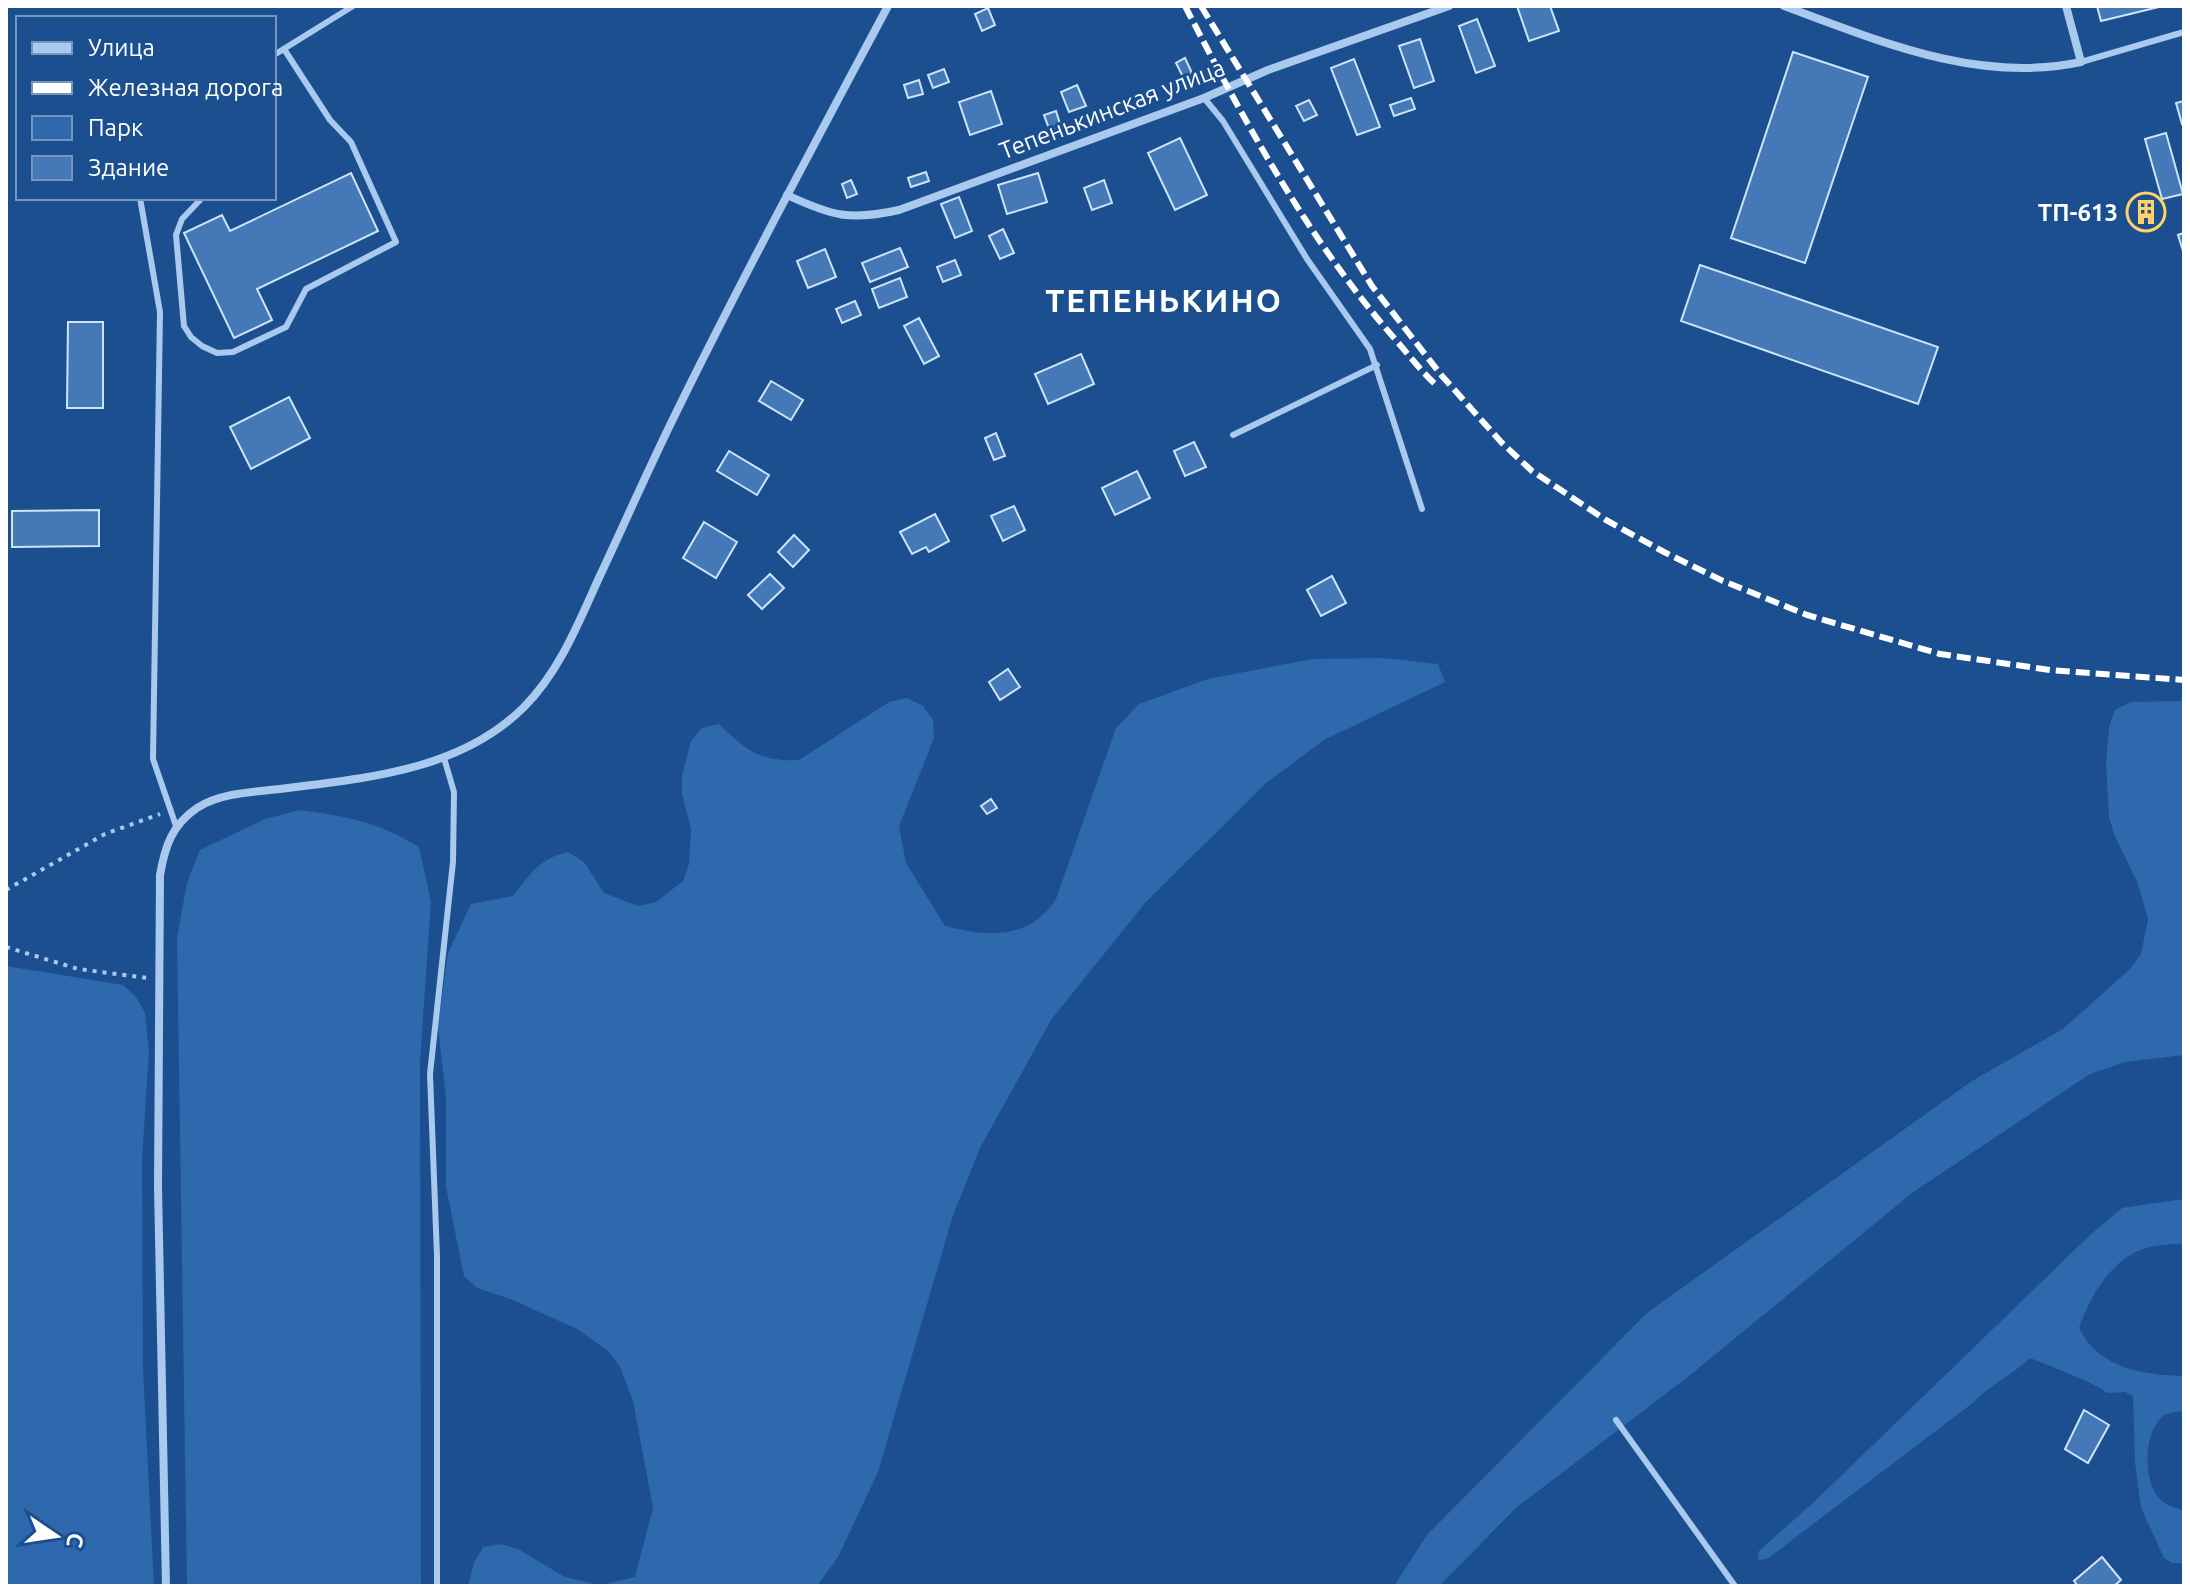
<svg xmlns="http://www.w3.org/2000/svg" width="2190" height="1592" font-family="Ubuntu,sans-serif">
  <rect width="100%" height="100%" fill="#1b4f8f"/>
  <g fill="#2e69ad">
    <path d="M1384,658L1438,664L1445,682L1324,740L1265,784L1145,903L1051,1020L981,1146L953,1215L878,1472L838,1557L817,1586H468L474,1563L483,1547L501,1544L518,1549L565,1577L600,1585L635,1577L653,1508L633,1401L620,1367L609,1352L579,1330L513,1300L477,1288L464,1276L446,1187V1097L438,1026L448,953L471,904L513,896C530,874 540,858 568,852L584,862L604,893L638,906L656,902L683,881L689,864L691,829L682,794V776L691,741L702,728L719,724C746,750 760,762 799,760L889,702L907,698L923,706L933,720L934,738L899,826L906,863L945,926C987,937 1030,940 1056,899L1116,728L1139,704L1208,679L1312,659Z"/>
    <path d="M2184,701V1055L2125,1062L2090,1074L1912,1193L1689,1376L1517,1507L1439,1586H1394L1427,1535L1647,1313L1972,1081L2063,1029L2131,968L2141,954L2148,919L2138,884L2114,834L2109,817L2106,763L2109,727L2115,710L2131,702Z"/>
    <path d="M300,810C349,817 376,821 419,847L431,902L420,1062L421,1586H187L177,938L187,883L200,850L265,819Z"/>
    <path d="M6,966L123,985L136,997L145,1013L149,1051L142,1159L143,1370L154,1586H6Z"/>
    <path d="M2184,1199V1243C2172,1245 2158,1244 2146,1248C2112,1258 2090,1296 2079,1328C2098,1368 2143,1375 2184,1376V1411C2176,1412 2167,1412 2161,1418C2143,1436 2143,1483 2161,1500C2167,1506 2177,1508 2184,1511V1563H2172L2164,1558L2141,1508L2135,1462L2133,1396L2125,1392L2107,1393C2098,1384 2046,1365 2030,1358C2012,1375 1991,1384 1974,1402L1767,1559L1758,1560L1759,1551L1814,1502L2090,1235L2122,1208Z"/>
  </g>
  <g fill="#4478b7" stroke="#cfe3fa" stroke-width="2">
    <path d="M1517,6H1550L1559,31L1529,41Z"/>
    <path d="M2097,6H2163L2101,21Z"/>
    <path d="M988,8L995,25L982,31L975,14Z"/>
    <path d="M1477,19L1495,66L1476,73L1459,26Z"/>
    <path d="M1420,39L1434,81L1414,88L1399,46Z"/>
    <path d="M1793,52L1868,77L1805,263L1731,238Z"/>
    <path d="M1185,58L1192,73L1183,77L1176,63Z"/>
    <path d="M1354,59L1380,127L1357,135L1331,68Z"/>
    <path d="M944,69L949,82L933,88L928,75Z"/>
    <path d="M919,80L923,94L908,98L904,85Z"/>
    <path d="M1077,85L1086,106L1069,112L1061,92Z"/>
    <path d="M991,91L1002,124L970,135L959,102Z"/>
    <path d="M1411,98L1415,109L1394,116L1390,105Z"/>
    <path d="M1309,100L1317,115L1304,121L1296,106Z"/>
    <path d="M2184,101V123L2182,124L2176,103Z"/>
    <path d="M1056,111L1061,127L1050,131L1044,115Z"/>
    <path d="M2166,133L2183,194L2162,199L2145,139Z"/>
    <path d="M1180,138L1207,195L1175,210L1148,153Z"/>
    <path d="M926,172L929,181L911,187L908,178Z"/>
    <path d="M351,173L378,231L257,289L272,320L234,338L184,233L222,215L230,231Z"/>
    <path d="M1038,173L1047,202L1007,214L998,185Z"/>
    <path d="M851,180L857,194L847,198L842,184Z"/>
    <path d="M1104,180L1112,203L1092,210L1084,188Z"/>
    <path d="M959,197L972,231L955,238L941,204Z"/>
    <path d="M2150,206L2152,214L2142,217L2139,209Z"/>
    <path d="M1003,229L1014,253L1000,259L989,236Z"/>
    <path d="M2184,233V254L2178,235Z"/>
    <path d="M900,248L908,267L870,282L862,263Z"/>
    <path d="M825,249L836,277L808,288L797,261Z"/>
    <path d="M955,260L961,275L943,282L937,267Z"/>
    <path d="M1700,265L1938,347L1918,404L1681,321Z"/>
    <path d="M900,278L907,297L879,308L872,289Z"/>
    <path d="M855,301L861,315L842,323L836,309Z"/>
    <path d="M919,318L939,356L924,364L904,326Z"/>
    <path d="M68,322H103V408H67Z"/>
    <path d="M1081,354L1094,384L1048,404L1035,374Z"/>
    <path d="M771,381L803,400L791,420L759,401Z"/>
    <path d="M289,397L310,438L251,469L230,427Z"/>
    <path d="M996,433L1005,456L994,460L985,438Z"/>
    <path d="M1194,442L1206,467L1185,476L1174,451Z"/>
    <path d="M729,451L769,475L757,495L717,471Z"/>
    <path d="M1137,471L1150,498L1115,515L1102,488Z"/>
    <path d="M1014,506L1025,530L1003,541L991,516Z"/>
    <path d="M99,510V546L12,547V511Z"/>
    <path d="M935,514L949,541L929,552L926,547L912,554L900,532Z"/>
    <path d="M704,522L737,542L716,578L683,558Z"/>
    <path d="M794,535L809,550L793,567L778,552Z"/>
    <path d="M770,574L784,588L762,609L748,595Z"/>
    <path d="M1332,576L1346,603L1321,616L1307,590Z"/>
    <path d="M1008,669L1020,687L1000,700L989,682Z"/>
    <path d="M991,799L997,808L987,814L981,806Z"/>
    <path d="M2084,1410L2109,1425L2088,1463L2065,1449Z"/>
    <path d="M2102,1557L2121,1580L2114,1586H2078L2074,1581Z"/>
  </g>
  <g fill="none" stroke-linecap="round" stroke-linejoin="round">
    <g stroke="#a9c9ee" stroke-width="4" stroke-dasharray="4 6" stroke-linecap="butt">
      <path d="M6,890L105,834L160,814"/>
      <path d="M6,947L78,969L148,978"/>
    </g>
    <g stroke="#a9c9ee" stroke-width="6">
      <path d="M274,55L353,6"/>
      <path d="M2081,62L2184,32"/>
      <path d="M1204,98L1223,121L1307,259L1370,349L1422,509"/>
      <path d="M140,198L160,312L153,759L176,826"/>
      <path d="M202,198L182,219L176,235L184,326L191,337L202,346L217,353L233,352L286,327L306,289L396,242L351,142L330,120L284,49"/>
      <path d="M1233,435L1377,365"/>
      <path d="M1616,1420L1735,1586"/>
      <path d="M437,1586V1256L430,1074L453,862L454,792L444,758"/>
    </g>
    <g stroke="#a9c9ee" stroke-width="8">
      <path d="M1784,6C1879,41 1978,84 2081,62L2066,6"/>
      <path d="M787,195C832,216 850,221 899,210L1204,98L1268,70L1449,6"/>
      <path d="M166,1586L158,1187L160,875C165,846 172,825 197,808C220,793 253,792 280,789C366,778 460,771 524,707C559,672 578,624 598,580C623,527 647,472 673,419C741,280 815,143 888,6"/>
    </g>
    <g stroke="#fff" stroke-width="6" stroke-dasharray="14 6" stroke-linecap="butt">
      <path d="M1185,6C1245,122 1308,240 1395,339C1408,354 1421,371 1436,385"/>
      <path d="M1201,6L1372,286L1442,376L1502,443L1532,471L1606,520L1664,552L1723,581L1807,615L1940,654L2050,670L2184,680"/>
    </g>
  </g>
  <defs>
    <g id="building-ring" transform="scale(2)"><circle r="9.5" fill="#1b4f8f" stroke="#ffd166" stroke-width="1.5"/><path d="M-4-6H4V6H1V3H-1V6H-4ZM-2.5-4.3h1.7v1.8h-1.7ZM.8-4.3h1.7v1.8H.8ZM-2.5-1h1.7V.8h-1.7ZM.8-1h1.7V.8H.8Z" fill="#ffd166"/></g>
  </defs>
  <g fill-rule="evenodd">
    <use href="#building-ring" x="2146" y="212"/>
  </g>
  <g text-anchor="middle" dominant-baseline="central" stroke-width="6" stroke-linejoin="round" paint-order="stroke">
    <g font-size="24" fill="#fff" stroke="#1b4f8f">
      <text transform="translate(1112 109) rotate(-21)">Тепенькинская улица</text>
    </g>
    <g font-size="24" font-weight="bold" fill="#fff" stroke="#1b4f8f" text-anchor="end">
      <text x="2118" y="212">ТП-613</text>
    </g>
    <g font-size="32" font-weight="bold" letter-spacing="2" fill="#fff" stroke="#1b4f8f">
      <text x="1164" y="300">ТЕПЕНЬКИНО</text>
    </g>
  </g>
  <rect width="2190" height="1592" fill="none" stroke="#ffffff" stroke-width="16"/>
  <rect x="16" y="16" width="260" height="184" fill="#1b4f8f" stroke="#7695bc" stroke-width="2"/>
  <rect x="32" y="42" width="40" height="12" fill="#a9c9ee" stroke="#7695bc" stroke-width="2"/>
  <text x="88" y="56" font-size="24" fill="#ffffff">Улица</text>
  <rect x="32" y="82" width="40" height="12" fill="#ffffff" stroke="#7695bc" stroke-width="2"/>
  <text x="88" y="96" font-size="24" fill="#ffffff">Железная дорога</text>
  <rect x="32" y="116" width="40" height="24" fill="#2e69ad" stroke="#7695bc" stroke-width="2"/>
  <text x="88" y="136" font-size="24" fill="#ffffff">Парк</text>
  <rect x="32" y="156" width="40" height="24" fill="#4478b7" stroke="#7695bc" stroke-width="2"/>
  <text x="88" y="176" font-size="24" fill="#ffffff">Здание</text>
  <g transform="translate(56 1536) rotate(103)" stroke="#1b4f8f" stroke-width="6" paint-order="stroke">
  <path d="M0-6L14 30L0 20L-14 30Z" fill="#ffffff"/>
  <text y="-12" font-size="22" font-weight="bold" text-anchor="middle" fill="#ffffff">С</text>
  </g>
</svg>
